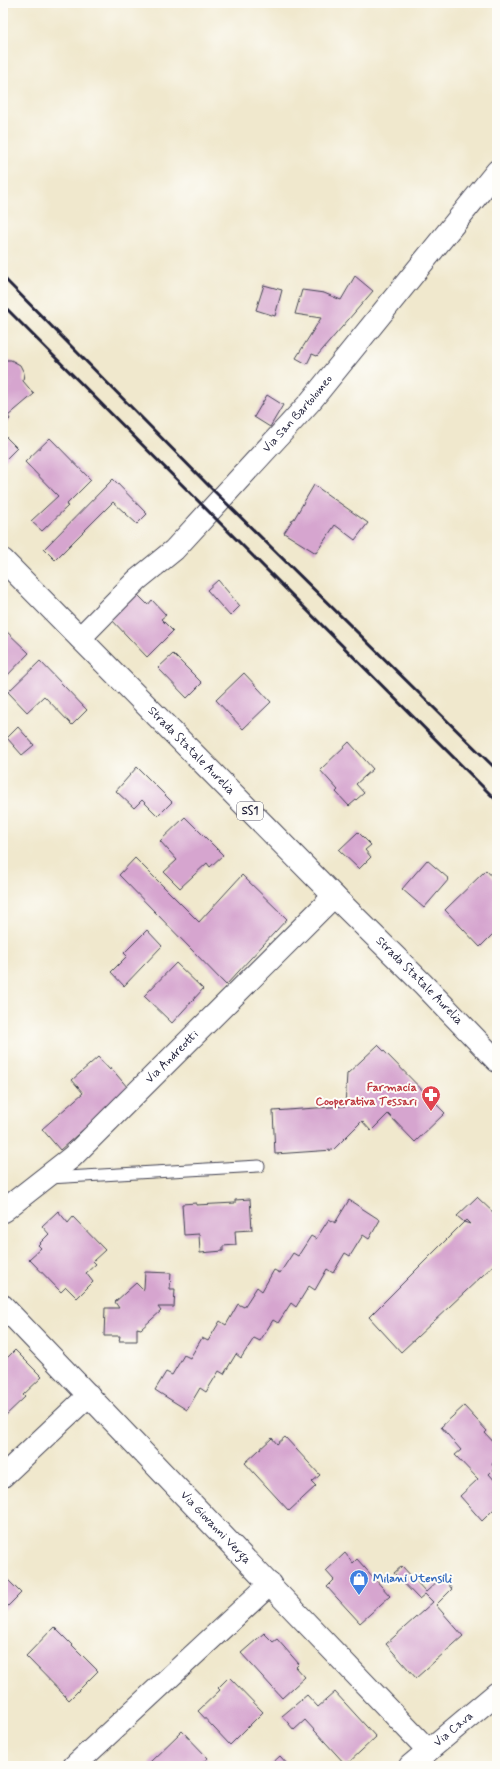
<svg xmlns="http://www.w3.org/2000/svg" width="500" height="1769" font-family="Mynerve,sans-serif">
  <rect width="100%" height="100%" fill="#fdfcf7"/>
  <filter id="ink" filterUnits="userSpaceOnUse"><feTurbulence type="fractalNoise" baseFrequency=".025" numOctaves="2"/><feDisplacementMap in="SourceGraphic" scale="8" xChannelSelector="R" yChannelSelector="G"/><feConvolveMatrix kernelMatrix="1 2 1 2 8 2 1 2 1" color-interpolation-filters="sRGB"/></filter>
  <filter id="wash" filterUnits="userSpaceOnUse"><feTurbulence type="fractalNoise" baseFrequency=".012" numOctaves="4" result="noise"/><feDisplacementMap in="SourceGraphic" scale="16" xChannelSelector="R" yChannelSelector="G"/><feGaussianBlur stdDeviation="0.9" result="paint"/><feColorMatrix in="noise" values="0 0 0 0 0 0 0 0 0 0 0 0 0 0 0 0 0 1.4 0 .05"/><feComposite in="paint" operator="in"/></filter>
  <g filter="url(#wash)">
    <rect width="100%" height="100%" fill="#f0e8cd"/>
    <g id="blocks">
      <g fill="#d6a5cf">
        <path d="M355,276L373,291L317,356L312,354L307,364L296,358L321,318L295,314L302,290L324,293L341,300Z"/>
        <path d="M264,285L282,290L275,316L256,310Z"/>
        <path d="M7,360H11L20,365L24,373L23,381L34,394L8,416L10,419L3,426V361Z"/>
        <path d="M267,395L283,405L270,427L254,417Z"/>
        <path d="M3,434L17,448L3,462Z"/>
        <path d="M50,438L91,480L66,505L68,506L42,531L31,521L58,496L25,462Z"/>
        <path d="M113,479L147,514L137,524L113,502L55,560L44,549Z"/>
        <path d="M314,485L368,523L355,540L335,525L316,553L284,533L293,519H294Z"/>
        <path d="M218,580L240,606L230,616L207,590Z"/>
        <path d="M136,593L148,605L152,600L166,615L161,619L173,631L147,657L110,618Z"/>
        <path d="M3,628L29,653L3,680Z"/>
        <path d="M173,654L202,683L187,698L158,668Z"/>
        <path d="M40,661L87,710L72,725L44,696L27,712L8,692Z"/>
        <path d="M244,673L271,702L243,729L216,700Z"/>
        <path d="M18,727L34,745L22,755L7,738Z"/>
        <path d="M349,742L373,769L356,784L364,793L349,806L336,792L338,790L320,770Z"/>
        <path d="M137,767L172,802L158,816L142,800L134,808L116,791Z"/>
        <path d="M185,817L223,855L210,867L207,863L180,888L164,872L177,860L160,841Z"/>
        <path d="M358,832L371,845L365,850L371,857L359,869L339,850Z"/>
        <path d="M135,858L199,922L242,875L287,919L226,985L119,875Z"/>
        <path d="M427,860L449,879L424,908L402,889Z"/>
        <path d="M486,870L497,882V930L480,947L445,910Z"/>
        <path d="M147,930L162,946L124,986L111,972L127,956L124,953Z"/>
        <path d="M176,963L203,989L172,1023L144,996Z"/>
        <path d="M378,1045L445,1113L415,1142L388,1114L371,1131L362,1121L333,1150L275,1154L273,1111L345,1106L347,1074Z"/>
        <path d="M98,1057L110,1070L111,1068L128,1088L101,1114L60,1150L42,1129L83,1093L72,1080Z"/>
        <path d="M477,1197L497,1216V1262L401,1352L369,1317L464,1222L470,1224L466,1220L464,1222L457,1216Z"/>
        <path d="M250,1199L252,1230L235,1231L236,1245L223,1246V1251L200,1253L199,1234L184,1235L182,1204L196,1203V1205L235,1203V1200Z"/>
        <path d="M349,1200L380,1220L369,1239L363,1235L350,1256L345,1253L333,1273L327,1269L315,1290L309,1286L296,1307L291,1303L278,1323L273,1320L260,1341L254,1338L241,1358L236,1354L224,1374L219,1371L206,1392L200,1388L187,1410L155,1390L166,1372L172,1375L184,1355L190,1358L202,1338L208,1341L220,1321L226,1325L238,1304L244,1307L257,1287L262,1291L274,1270L280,1273L293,1253L298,1256L311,1236L316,1239L329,1219L335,1223Z"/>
        <path d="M58,1211L68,1223L73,1217L105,1250L93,1261L96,1264L86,1273L93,1282L77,1298L66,1287L61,1292L29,1259L41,1248L38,1245L49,1234L42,1226Z"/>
        <path d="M145,1272L171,1273L170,1289H175L174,1307H158L161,1311L141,1329L137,1328V1341H119L120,1336H104L105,1308H119L115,1302L136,1283L143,1290L144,1288Z"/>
        <path d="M15,1350L42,1377L23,1395L25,1397L4,1417L3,1367L7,1363L5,1360Z"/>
        <path d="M464,1406L487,1431L485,1433L497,1446V1459L492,1464L495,1468L489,1474L497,1483V1506L482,1521L460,1496L478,1479L455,1455L461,1450L441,1427Z"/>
        <path d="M285,1437L320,1475L312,1482L316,1486L289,1511L245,1463L272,1438L277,1444Z"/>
        <path d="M345,1553L353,1563L357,1559L390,1596L360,1623L327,1587L334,1580L326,1571Z"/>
        <path d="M402,1566L426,1592L442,1577L452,1589L436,1605L463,1636L416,1678L386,1644L433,1602L425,1594L419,1599L394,1573Z"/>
        <path d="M3,1575L21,1593L3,1611Z"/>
        <path d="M54,1627L98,1671L69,1700L26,1656Z"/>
        <path d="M264,1633L273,1642L277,1639L299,1664L296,1667L305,1677L282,1698L241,1653Z"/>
        <path d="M229,1677L263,1712L230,1745L198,1711L220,1690L218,1688Z"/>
        <path d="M335,1692L376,1737L346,1765L305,1720L294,1730L282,1716L307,1695L318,1707Z"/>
        <path d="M182,1731L208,1758L199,1766H152L149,1763Z"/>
        <path d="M280,1756L289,1766H269Z"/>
      </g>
    </g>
  </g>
  <g filter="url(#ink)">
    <use href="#blocks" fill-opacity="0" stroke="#414051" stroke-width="1"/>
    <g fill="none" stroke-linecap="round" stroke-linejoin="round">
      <g stroke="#414051" stroke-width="13">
        <path id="service" d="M49,1178L259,1166"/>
      </g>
      <g stroke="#414051" stroke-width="24">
        <g id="minor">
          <path id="s1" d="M80,638L137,580L174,550L310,402L497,171"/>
          <path id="s2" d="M3,1211L72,1157L334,896"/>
          <path id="s3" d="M3,1306L428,1750"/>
          <path d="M3,1476L89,1395"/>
          <path d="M74,1766L270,1584"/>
          <path id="s4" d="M410,1766L497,1693"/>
        </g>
      </g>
      <g stroke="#414051" stroke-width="24">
        <g id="primary">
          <path id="s5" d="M3,560L334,896L423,984L497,1061"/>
        </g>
      </g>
      <use href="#service" stroke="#fff" stroke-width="11"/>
      <use href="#minor" stroke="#fff" stroke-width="22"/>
      <use href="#primary" stroke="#fff" stroke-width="22"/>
      <g stroke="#22223b" stroke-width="3">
        <path d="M3,277L210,487L497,770"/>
        <path d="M3,305L497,801"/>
      </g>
    </g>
  </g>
  <defs>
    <g id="pharmacy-pin" transform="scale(1)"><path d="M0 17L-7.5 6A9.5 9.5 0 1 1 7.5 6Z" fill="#e0444e" stroke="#fdfcf7"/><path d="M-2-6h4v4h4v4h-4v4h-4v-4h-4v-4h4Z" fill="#fff"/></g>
    <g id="shop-pin" transform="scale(1)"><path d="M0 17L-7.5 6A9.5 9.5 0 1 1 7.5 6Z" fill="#3f7fe0" stroke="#fdfcf7"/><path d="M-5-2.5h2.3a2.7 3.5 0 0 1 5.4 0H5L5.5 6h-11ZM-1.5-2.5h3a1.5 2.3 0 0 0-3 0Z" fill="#fff"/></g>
  </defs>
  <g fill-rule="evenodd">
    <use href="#pharmacy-pin" x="431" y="1095"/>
    <use href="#shop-pin" x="359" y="1579"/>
  </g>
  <g text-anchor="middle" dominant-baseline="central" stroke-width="4" stroke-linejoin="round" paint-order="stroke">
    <rect fill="#fdfcf7" stroke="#646373" stroke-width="1" x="237" y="802" width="26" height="18" rx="3"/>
    <g font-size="11" font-weight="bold" fill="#22223b">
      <text x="250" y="811">SS1</text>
    </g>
    <g font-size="12" fill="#22223b" stroke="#fdfcf7">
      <text stroke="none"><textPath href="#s1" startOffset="313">Via San Bartolomeo</textPath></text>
      <text stroke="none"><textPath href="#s5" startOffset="268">Strada Statale Aurelia</textPath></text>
      <text stroke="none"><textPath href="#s5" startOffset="592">Strada Statale Aurelia</textPath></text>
      <text stroke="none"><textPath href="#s2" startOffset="229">Via Andreotti</textPath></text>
      <text stroke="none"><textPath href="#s3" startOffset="307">Via Giovanni Verga</textPath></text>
      <text stroke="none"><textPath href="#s4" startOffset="57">Via Cava</textPath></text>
    </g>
    <g font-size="12" font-weight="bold" fill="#be3a42" stroke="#fdfcf7" text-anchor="end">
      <text x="417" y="1088">Farmacia<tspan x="417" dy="14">Cooperativa Tessari</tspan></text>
    </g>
    <g font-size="12" font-weight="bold" fill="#366cbe" stroke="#fdfcf7" text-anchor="start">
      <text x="373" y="1579">Milani Utensili</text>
    </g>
  </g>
  <rect width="500" height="1769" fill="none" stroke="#fdfcf7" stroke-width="16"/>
</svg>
